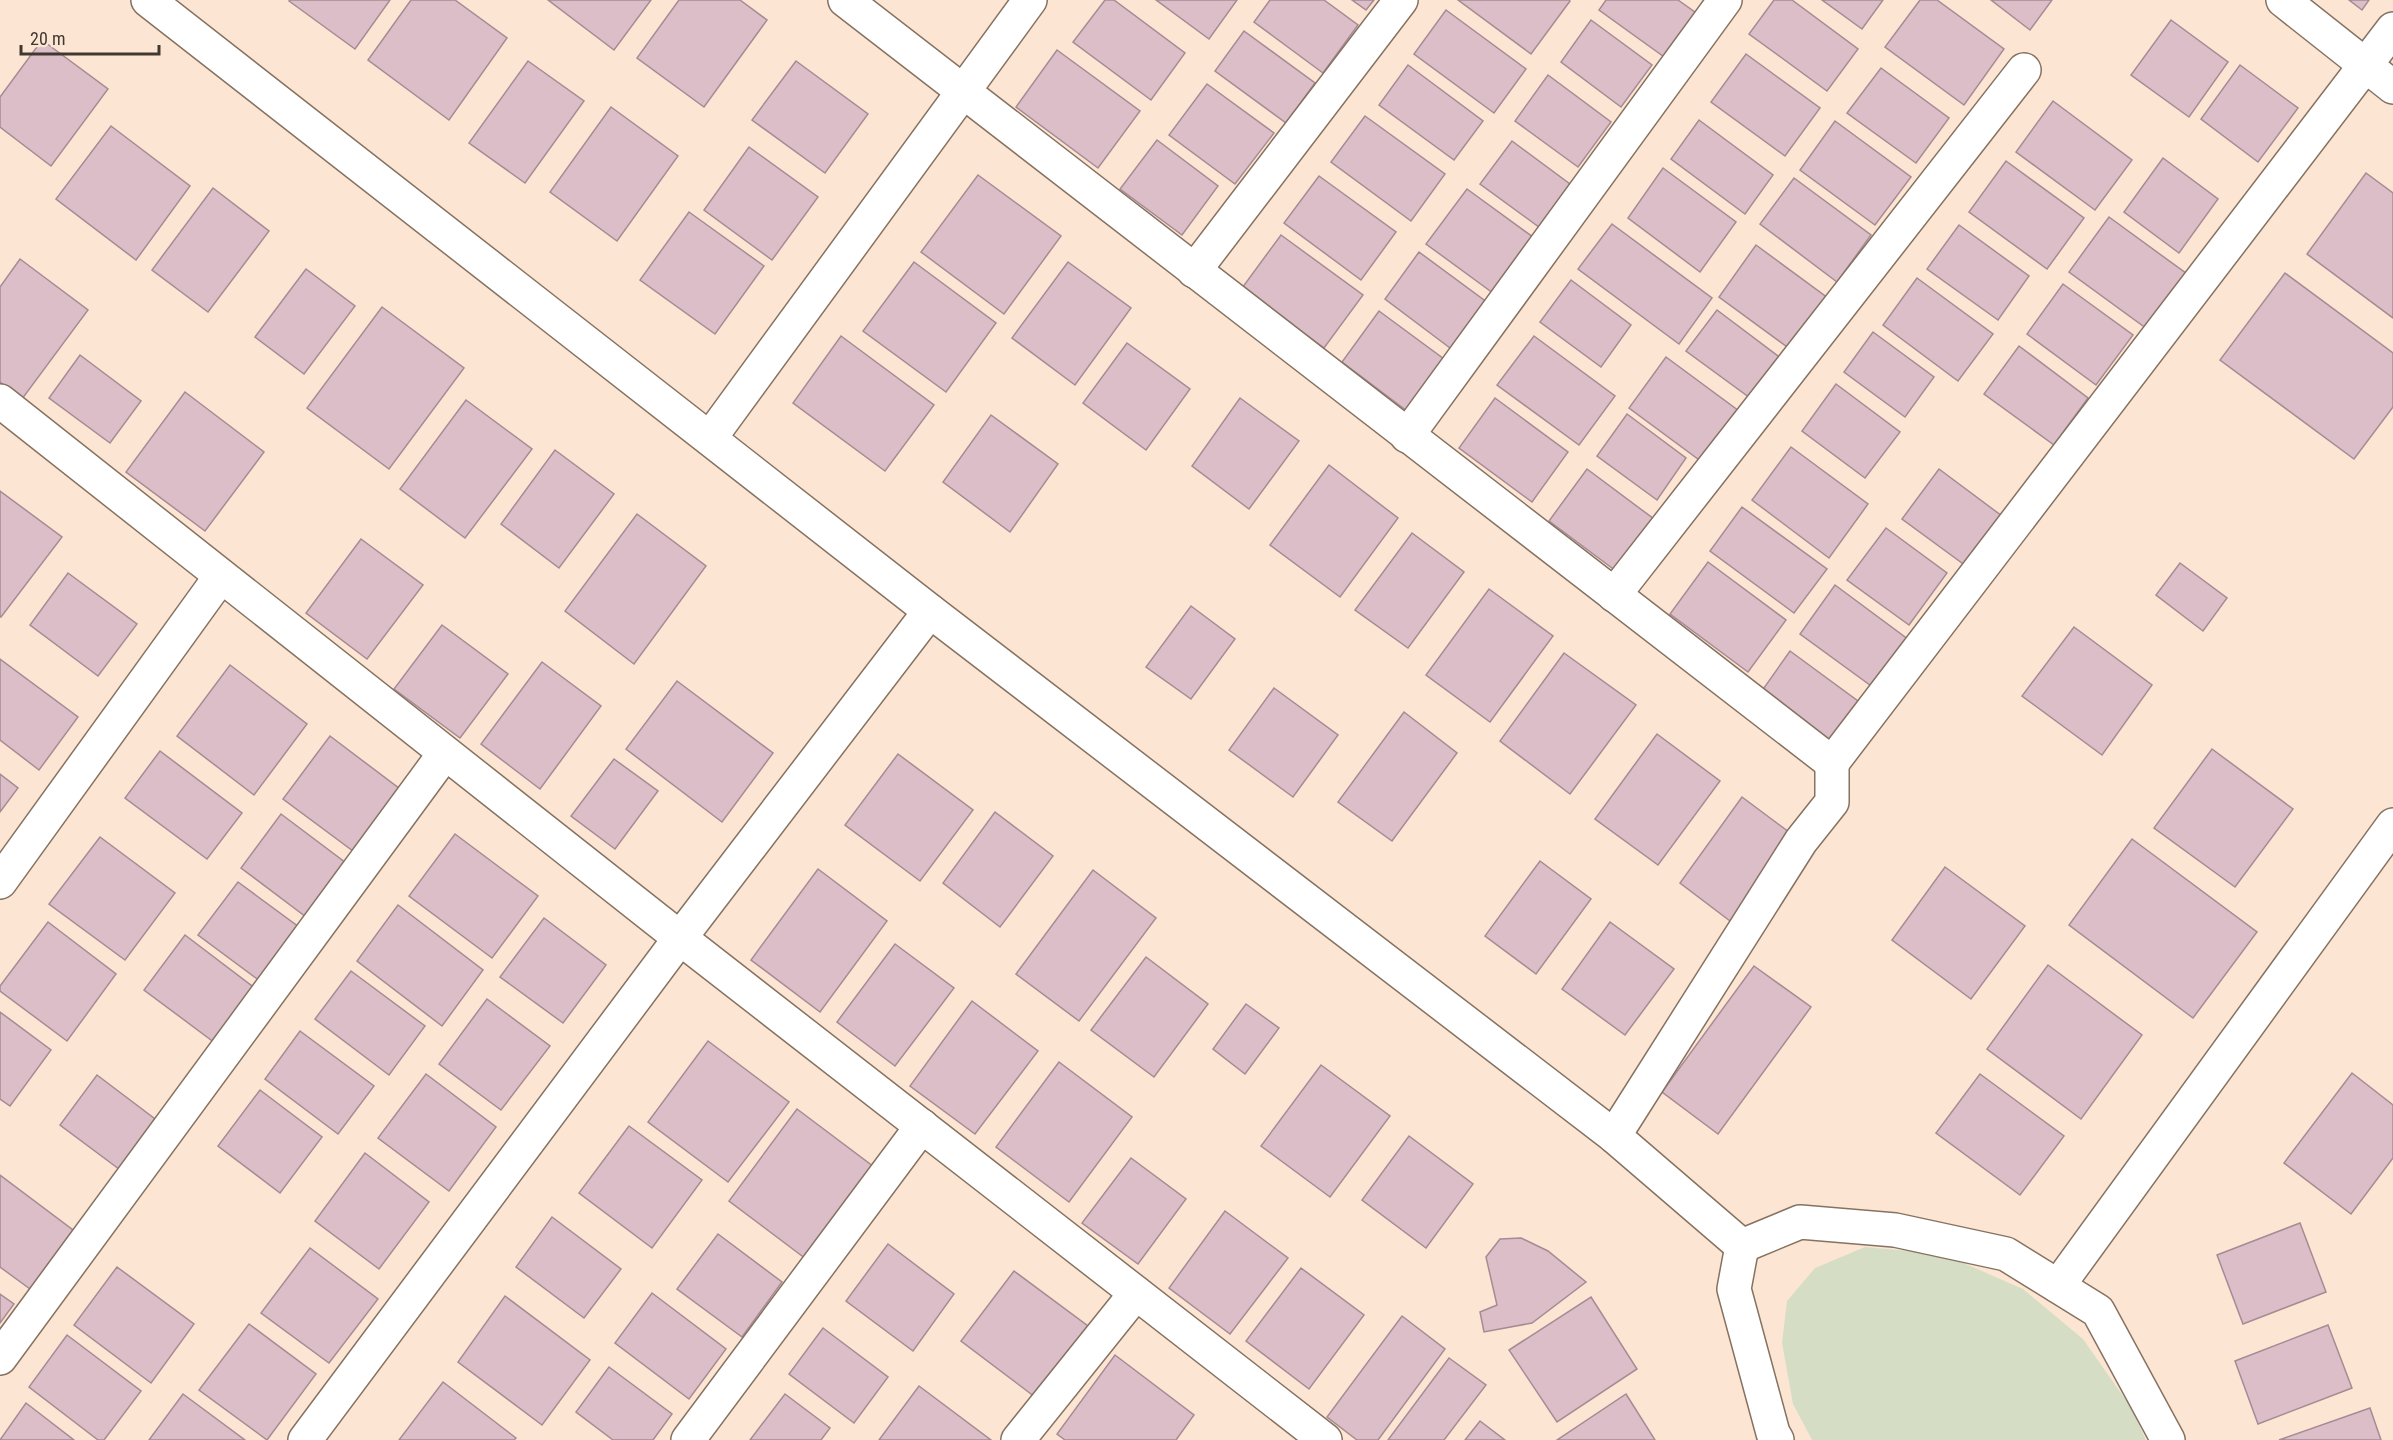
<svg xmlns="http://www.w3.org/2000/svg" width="2393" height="1440" font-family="'Roboto Condensed',sans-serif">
  <rect width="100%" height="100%" fill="#fce6d3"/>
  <path fill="#d5dec4" d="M1865,1247L1943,1254L2023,1289L2083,1339L2130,1406L2146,1440H1812L1793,1404L1782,1343L1787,1301L1815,1268Z"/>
  <g fill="#dbbec8" stroke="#a68b94" stroke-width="1.5">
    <path d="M290,0H390L355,49L289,1Z"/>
    <path d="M411,0H455L507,38L449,120L368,60Z"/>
    <path d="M548,0H651L614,50Z"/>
    <path d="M679,0H740L767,20L704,107L637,58Z"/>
    <path d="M1105,0H1114L1185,53L1151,100L1073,42Z"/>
    <path d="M1156,0H1237L1209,39Z"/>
    <path d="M1270,0H1324L1358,25L1323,73L1254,22Z"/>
    <path d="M1352,0H1374L1366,10Z"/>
    <path d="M1458,0H1569L1570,1L1531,54Z"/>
    <path d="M1606,0H1678L1699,15L1667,59L1599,10Z"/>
    <path d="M1774,0H1792L1858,49L1827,91L1749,34Z"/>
    <path d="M1822,0H1883L1862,29Z"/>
    <path d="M1920,0H1937L2004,49L1964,105L1885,47Z"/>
    <path d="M1991,0H2052L2030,30Z"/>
    <path d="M2349,0H2369L2362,10Z"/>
    <path d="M1446,10L1526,69L1494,113L1414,54Z"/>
    <path d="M1591,20L1652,65L1621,107L1561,62Z"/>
    <path d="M2171,20L2228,62L2189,117L2131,75Z"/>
    <path d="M1244,31L1315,83L1286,123L1215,71Z"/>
    <path d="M42,40L108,89L51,166L0,127V97Z"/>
    <path d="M1057,50L1140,111L1098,168L1016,107Z"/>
    <path d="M1746,54L1820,108L1785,156L1711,102Z"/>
    <path d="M528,61L584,101L525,183L469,143Z"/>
    <path d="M796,61L868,114L825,173L752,120Z"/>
    <path d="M1408,65L1483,121L1454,160L1379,105Z"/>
    <path d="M2240,65L2298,108L2258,162L2201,119Z"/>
    <path d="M1881,68L1949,118L1916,163L1847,113Z"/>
    <path d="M1548,75L1611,122L1578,167L1515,121Z"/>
    <path d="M1207,84L1274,133L1235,184L1169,135Z"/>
    <path d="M2053,101L2132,160L2095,210L2016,152Z"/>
    <path d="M611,107L678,156L617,241L550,192Z"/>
    <path d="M1365,116L1445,174L1411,221L1331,162Z"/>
    <path d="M1699,120L1773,175L1745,214L1671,159Z"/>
    <path d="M1835,121L1911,177L1875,225L1800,170Z"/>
    <path d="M111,126L190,186L136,260L56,199Z"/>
    <path d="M1157,140L1218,186L1182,235L1120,189Z"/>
    <path d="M1512,141L1578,190L1547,233L1480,184Z"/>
    <path d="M749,147L818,197L772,260L704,210Z"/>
    <path d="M2163,158L2218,199L2179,253L2124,212Z"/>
    <path d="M2006,161L2084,218L2047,269L1969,212Z"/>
    <path d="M1663,168L1736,222L1700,272L1628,218Z"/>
    <path d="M2366,173L2393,193V318L2307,254Z"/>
    <path d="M978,175L1061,236L1004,314L921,252Z"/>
    <path d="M1319,176L1396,232L1361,280L1284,223Z"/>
    <path d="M1794,178L1871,235L1837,282L1760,224Z"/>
    <path d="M213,188L269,231L208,312L152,270Z"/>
    <path d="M1467,189L1537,240L1497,296L1426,244Z"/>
    <path d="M689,212L764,266L715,334L640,280Z"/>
    <path d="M2109,217L2194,279L2154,334L2069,272Z"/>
    <path d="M1612,224L1712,298L1679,344L1578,269Z"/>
    <path d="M1959,225L2029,276L1998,320L1927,269Z"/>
    <path d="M1281,235L1363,295L1324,348L1242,288Z"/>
    <path d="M1756,245L1832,301L1794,352L1719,297Z"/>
    <path d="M1419,252L1488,303L1454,351L1385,299Z"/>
    <path d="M20,259L88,310L22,399L0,382V287Z"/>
    <path d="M914,262L996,323L946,392L863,331Z"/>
    <path d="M1068,262L1131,308L1075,385L1012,338Z"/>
    <path d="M306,269L355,306L304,374L255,337Z"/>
    <path d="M2285,273L2393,353V407L2354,459L2220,360Z"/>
    <path d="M1917,278L1993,334L1958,381L1883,325Z"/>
    <path d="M1571,280L1631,325L1601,367L1540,322Z"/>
    <path d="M2063,284L2133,335L2096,385L2027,334Z"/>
    <path d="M382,307L464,368L389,469L307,408Z"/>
    <path d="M1717,310L1790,365L1761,406L1686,351Z"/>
    <path d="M1379,311L1448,362L1411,414L1342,362Z"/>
    <path d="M1873,332L1934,377L1905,417L1844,372Z"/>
    <path d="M841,336L934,405L885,471L793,403Z"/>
    <path d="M1534,336L1615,396L1579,445L1497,385Z"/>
    <path d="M1127,343L1190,389L1146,450L1083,403Z"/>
    <path d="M2019,346L2088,398L2054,445L1984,394Z"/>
    <path d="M80,355L141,401L110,443L49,398Z"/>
    <path d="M1666,357L1743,414L1706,465L1629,408Z"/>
    <path d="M1836,384L1900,432L1865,478L1802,431Z"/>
    <path d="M185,392L264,452L205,531L126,472Z"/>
    <path d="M1240,398L1299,441L1249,509L1192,466Z"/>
    <path d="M1495,398L1568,452L1532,502L1459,448Z"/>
    <path d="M466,400L532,449L465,538L400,489Z"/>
    <path d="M1627,414L1686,458L1657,500L1597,456Z"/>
    <path d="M991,415L1058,464L1010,532L943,482Z"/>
    <path d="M1791,447L1868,504L1829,558L1752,500Z"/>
    <path d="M555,450L614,494L559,568L501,524Z"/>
    <path d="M1329,465L1398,518L1340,597L1270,545Z"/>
    <path d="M1587,469L1654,519L1616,571L1549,521Z"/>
    <path d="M1939,469L2002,516L1966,566L1902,519Z"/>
    <path d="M0,491L62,537L1,617H0Z"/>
    <path d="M1742,507L1827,569L1794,613L1710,551Z"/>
    <path d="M637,514L706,566L634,664L565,611Z"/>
    <path d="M1886,528L1947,573L1909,625L1847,580Z"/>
    <path d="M1412,533L1464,572L1408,648L1355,610Z"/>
    <path d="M361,539L423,585L367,659L306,613Z"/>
    <path d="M1708,562L1786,620L1748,672L1670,614Z"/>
    <path d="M2180,563L2227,598L2203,631L2156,595Z"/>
    <path d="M68,573L137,624L98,676L30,625Z"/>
    <path d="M1835,585L1909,640L1874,688L1800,634Z"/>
    <path d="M1489,589L1553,636L1490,722L1426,675Z"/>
    <path d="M1191,606L1235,639L1191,699L1146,667Z"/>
    <path d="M442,625L508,674L460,738L394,689Z"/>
    <path d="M2074,627L2152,685L2102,755L2022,696Z"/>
    <path d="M1790,651L1862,704L1830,747L1759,695Z"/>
    <path d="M1564,653L1636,705L1570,794L1500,741Z"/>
    <path d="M0,659L78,717L39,770L0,740Z"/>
    <path d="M542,662L601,706L540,789L481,744Z"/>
    <path d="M230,665L307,724L254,795L177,736Z"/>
    <path d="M677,681L773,753L722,822L626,749Z"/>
    <path d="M1274,688L1338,735L1293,797L1229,750Z"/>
    <path d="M1404,712L1457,753L1392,841L1338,802Z"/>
    <path d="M1657,734L1720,781L1658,865L1595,819Z"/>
    <path d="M330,736L404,792L357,854L283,799Z"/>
    <path d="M2212,749L2293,809L2235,887L2154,828Z"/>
    <path d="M160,751L242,813L207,859L125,798Z"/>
    <path d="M898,754L973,810L920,881L845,825Z"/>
    <path d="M614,759L658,791L615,849L571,816Z"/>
    <path d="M0,774L18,788L0,812Z"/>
    <path d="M1742,797L1797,838L1734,924L1680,883Z"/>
    <path d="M995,812L1053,856L1000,927L943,883Z"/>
    <path d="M281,814L350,866L310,920L241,868Z"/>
    <path d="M455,834L538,896L492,958L409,896Z"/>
    <path d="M100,837L175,893L125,960L49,904Z"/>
    <path d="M2132,839L2257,932L2193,1018L2069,925Z"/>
    <path d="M1540,861L1591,899L1536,974L1485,936Z"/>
    <path d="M1945,867L2025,926L1971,999L1892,940Z"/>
    <path d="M818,869L887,921L820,1012L751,960Z"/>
    <path d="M1093,870L1156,918L1079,1021L1016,974Z"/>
    <path d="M238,882L303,930L264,984L198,935Z"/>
    <path d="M398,905L483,970L442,1026L357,961Z"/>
    <path d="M544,918L606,965L563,1023L500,977Z"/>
    <path d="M48,922L116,974L67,1041L0,991V986Z"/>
    <path d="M1610,922L1674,969L1625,1035L1562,989Z"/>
    <path d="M185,935L260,992L219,1046L144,990Z"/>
    <path d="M895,944L954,988L895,1066L837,1022Z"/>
    <path d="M1146,957L1208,1004L1154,1077L1091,1030Z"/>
    <path d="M2048,965L2142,1035L2081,1119L1987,1049Z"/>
    <path d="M1754,966L1811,1007L1718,1134L1662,1092Z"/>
    <path d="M351,971L425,1026L389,1075L315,1019Z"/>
    <path d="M487,999L550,1046L501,1110L439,1064Z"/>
    <path d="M972,1001L1038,1051L975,1134L910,1086Z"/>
    <path d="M1246,1004L1279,1028L1245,1074L1213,1049Z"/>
    <path d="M0,1012L51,1050L10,1106L0,1099Z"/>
    <path d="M300,1031L374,1086L338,1134L265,1079Z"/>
    <path d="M708,1041L789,1102L728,1182L648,1122Z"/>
    <path d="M1059,1062L1132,1117L1069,1202L996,1147Z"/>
    <path d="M1321,1065L1390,1116L1330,1197L1261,1146Z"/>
    <path d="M2352,1073L2393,1105V1158L2351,1214L2284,1163Z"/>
    <path d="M426,1074L496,1127L449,1191L378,1138Z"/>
    <path d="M1980,1074L2064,1136L2020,1195L1936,1133Z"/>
    <path d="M97,1075L163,1125L127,1175L60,1125Z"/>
    <path d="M260,1090L322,1137L280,1193L218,1146Z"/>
    <path d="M797,1109L874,1167L806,1259L729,1201Z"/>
    <path d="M629,1126L702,1180L652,1248L579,1193Z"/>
    <path d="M1409,1136L1473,1184L1426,1248L1362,1200Z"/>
    <path d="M365,1153L429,1202L379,1269L315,1221Z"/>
    <path d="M1131,1158L1186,1199L1138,1264L1082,1223Z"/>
    <path d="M0,1175L73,1230L30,1289L0,1267Z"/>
    <path d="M1225,1211L1288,1258L1230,1334L1169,1288Z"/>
    <path d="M552,1217L621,1269L584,1318L516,1267Z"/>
    <path d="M2300,1223L2326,1292L2243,1324L2217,1255Z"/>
    <path d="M718,1234L782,1282L742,1337L677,1289Z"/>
    <path d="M1521,1238L1548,1251L1586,1282L1532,1323L1484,1332L1480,1312L1497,1305L1486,1257L1500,1239Z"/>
    <path d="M888,1244L954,1294L913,1351L846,1301Z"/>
    <path d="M310,1248L378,1299L329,1363L261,1313Z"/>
    <path d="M117,1267L194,1324L151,1383L74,1325Z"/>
    <path d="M1301,1268L1364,1315L1309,1389L1246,1341Z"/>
    <path d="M1014,1271L1088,1326L1035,1397L961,1341Z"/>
    <path d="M652,1293L726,1349L689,1399L615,1343Z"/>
    <path d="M0,1294L14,1304L0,1323Z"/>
    <path d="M505,1296L590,1360L542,1425L458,1362Z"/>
    <path d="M1591,1297L1637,1369L1557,1422L1509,1350Z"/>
    <path d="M1402,1316L1445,1349L1378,1440H1357L1327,1417Z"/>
    <path d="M249,1324L316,1374L267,1440L199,1390Z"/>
    <path d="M2328,1325L2352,1388L2258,1424L2235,1361Z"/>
    <path d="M823,1328L888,1377L854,1423L789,1374Z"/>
    <path d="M67,1335L141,1391L104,1440H98L29,1387Z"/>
    <path d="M1115,1355L1194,1415L1176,1440H1065L1057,1434Z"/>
    <path d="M1449,1358L1486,1385L1444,1440H1388Z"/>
    <path d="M609,1367L672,1414L653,1440H613L576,1412Z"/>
    <path d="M443,1382L516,1438L514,1440H399Z"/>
    <path d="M919,1386L991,1440H879Z"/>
    <path d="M183,1394L245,1440H149Z"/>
    <path d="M785,1394L830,1428L821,1440H750Z"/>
    <path d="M1626,1394L1655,1440H1557Z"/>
    <path d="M26,1403L74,1440H0Z"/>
    <path d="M2370,1408L2381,1440H2279Z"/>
    <path d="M1480,1421L1505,1440H1465Z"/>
  </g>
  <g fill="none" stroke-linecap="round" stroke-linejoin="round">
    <g stroke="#867261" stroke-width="36">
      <g id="street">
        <path d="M845,0L1832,763L2393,29"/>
        <path d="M2283,0L2393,87"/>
        <path d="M1194,271L1401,0"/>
        <path d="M0,401L680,938L1325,1440"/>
        <path d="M1407,436L1725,0"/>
        <path d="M710,438L1030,0"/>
        <path d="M1614,595L2024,70"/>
        <path d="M0,882L221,576"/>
        <path d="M1614,1136L1801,841L1832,802V763"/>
        <path d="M0,1358L445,753"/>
        <path d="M305,1440L680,938L930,611"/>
        <path d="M688,1440L922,1126"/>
        <path d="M1018,1440L1136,1293"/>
      </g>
    </g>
    <g stroke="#867261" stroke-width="36">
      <g id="secondary">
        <path d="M148,0L930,611L1614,1136L1742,1246"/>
        <path d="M1742,1246L1800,1222L1895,1230L2006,1254L2098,1311L2168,1440"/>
        <path d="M1742,1246L1734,1289L1773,1433L1777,1440"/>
        <path d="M2058,1286L2393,825"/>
      </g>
    </g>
    <use href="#street" stroke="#fff" stroke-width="33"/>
    <use href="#secondary" stroke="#fff" stroke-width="33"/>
  </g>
  <path d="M21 45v9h138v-9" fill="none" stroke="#413831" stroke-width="3"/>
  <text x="30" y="45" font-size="18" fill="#413831" stroke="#fce6d3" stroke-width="4.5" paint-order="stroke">20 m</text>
</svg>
